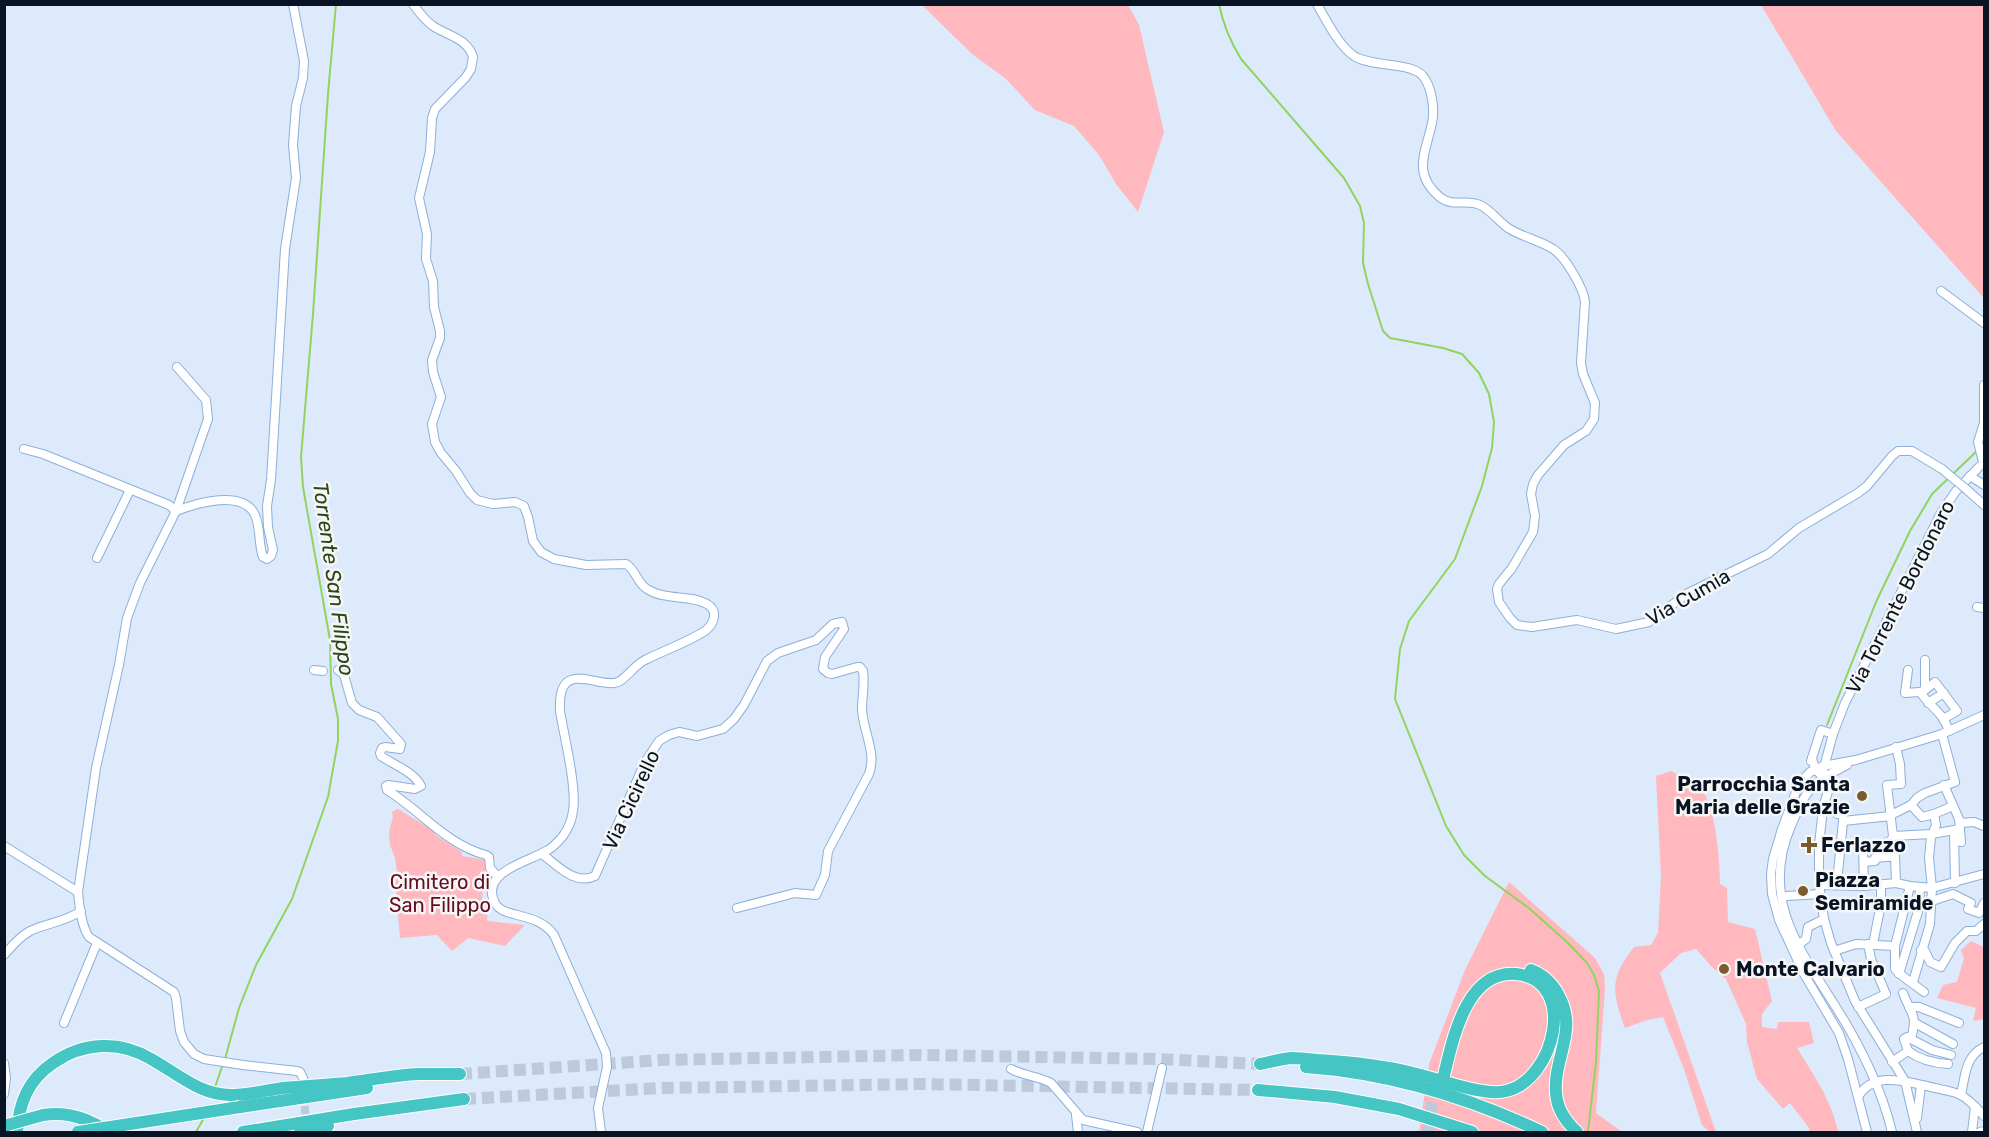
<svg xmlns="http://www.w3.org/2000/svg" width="1989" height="1137" font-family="Rubik,sans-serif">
  <rect width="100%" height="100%" fill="#dceafc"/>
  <g fill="#ffb8be">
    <path d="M922,5H1128L1139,25L1164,132L1138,212L1116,184L1099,155L1074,126L1035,110L1005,78L972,54Z"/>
    <path d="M1761,5H1984V295L1982,296L1836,131Z"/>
    <path d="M1671,771C1680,776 1692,781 1700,788C1716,803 1720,863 1720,884L1727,888L1728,922L1755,929L1772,1001L1762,1014V1027L1777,1029L1778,1022H1809L1814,1043L1797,1048C1813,1074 1832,1101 1838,1132H1810L1809,1128L1790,1103L1783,1109L1757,1079L1747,1042L1746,1024L1726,979L1712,967L1696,949L1681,953L1660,973L1716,1132H1710L1702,1125L1684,1069L1663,1017L1647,1020L1625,1028C1612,992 1609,979 1634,947L1651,945L1658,933L1661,876L1656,776Z"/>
    <path d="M398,809L436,832L435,835L462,852V856L486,860L482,899L488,903L487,921L525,925L505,946L468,938L452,951L437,935L400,938L395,880L398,879L395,858L390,845L389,833L393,816L392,812Z"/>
    <path d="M1509,882L1595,958L1604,974L1605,989L1596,1113L1622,1132H1419L1429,1064L1465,970Z"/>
    <path d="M1971,941L1984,947V1019L1973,1021L1976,1008L1937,998L1943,985L1957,982L1964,958L1961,950Z"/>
  </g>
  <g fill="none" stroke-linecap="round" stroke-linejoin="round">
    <g stroke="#90d45d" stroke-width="2">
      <path d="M1219,4C1223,25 1230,41 1241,59L1344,178L1360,206L1364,223L1363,263L1368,284L1383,331L1390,338L1443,348L1462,354L1479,373L1489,394L1494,422L1492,448L1482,486L1455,559L1409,621L1400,649L1395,699L1446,826L1464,855L1485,876L1530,909L1568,943L1587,963L1594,975L1599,991L1596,1062L1588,1132"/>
      <path d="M1827,725L1876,602L1910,531L1932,494L1978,450"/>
      <path d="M225,1059L239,1008L256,965L292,899L328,797L338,741V719L331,684L330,640L303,487L301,457L313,314L328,94L336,4"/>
      <path d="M214,1090L223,1064"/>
      <path d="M196,1132L204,1118"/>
    </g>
    <path stroke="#bccadb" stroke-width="8" stroke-dasharray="8 4" stroke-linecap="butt" d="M304,1094L306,1126"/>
    <g stroke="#bccadb" stroke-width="12" stroke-dasharray="12 6" stroke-linecap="butt">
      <path d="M460,1074L661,1060L921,1055L1159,1059L1260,1064"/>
      <path d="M464,1099L661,1088L920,1084L1258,1090"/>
      <path d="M1428,1132L1437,1073"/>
    </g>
    <g stroke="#8dafd9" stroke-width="10">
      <g id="minor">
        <path d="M413,4C419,12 425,21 433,26C448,36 467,38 473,57L471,69L466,77L435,109L432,118L430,152L419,198L427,234L426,259L433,281L434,307L440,331V338L432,360L433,372L441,397L432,424L435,442L441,453L456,471L470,493L477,500L493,504L515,502L524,506L528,517L533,541L541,552L554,559L586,565L626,564C636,570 637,583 647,589C665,601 690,594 707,604C719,611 714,624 705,631C686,643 665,650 645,660C635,665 629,675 620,681C601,692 557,654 560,711C564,736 577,787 573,811C572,819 568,829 563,836C558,842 553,848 546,851C528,862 479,872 495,903C503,919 537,911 554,935L606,1053L607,1067L598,1108L601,1132"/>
        <path d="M1317,4C1326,20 1339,46 1354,56C1373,68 1416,61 1425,79C1432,90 1435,110 1432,123C1426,152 1411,174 1441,198C1453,207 1467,199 1480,205C1491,210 1498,221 1508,228C1522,237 1539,240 1553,249C1565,256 1584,289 1585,302L1581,363L1583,374L1595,403L1594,419L1586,431L1564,445L1538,475L1533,484L1531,494L1535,516L1533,532L1512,568L1499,584L1497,589L1499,602L1510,618L1517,625L1532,627L1577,620L1616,629L1649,622L1688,593L1768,554L1799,528L1858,493L1867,486L1892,456L1898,451H1912L1942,469"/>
        <path d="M1941,291L1984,323"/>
        <path d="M177,367L206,400L208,419L176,511L140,583L127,618L119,665L96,768L78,892C79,904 82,927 89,937L174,992L176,998L180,1031L184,1042L194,1054L204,1059L243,1065L297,1071L300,1072L303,1078"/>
        <path d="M24,449L43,454L169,505L176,511"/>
        <path d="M1983,462L1978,442L1984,423V385"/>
        <path d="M1970,476L1984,485"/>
        <path d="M1966,489L1984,505"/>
        <path d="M176,511C197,503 243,489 255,515C261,528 258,544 263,557L267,559L271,556L273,550L268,527L267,506L271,480L285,249L296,178L293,145L296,106L303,78L304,61L293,4"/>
        <path d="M97,558L130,490"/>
        <path d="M1977,607L1984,608"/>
        <path d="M1925,660V690L1920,692C1931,708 1942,711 1949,731"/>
        <path d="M314,670L323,671"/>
        <path d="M338,670L344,675L352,703L359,710L377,717L401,744L400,749L385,747L382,748L380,753L381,756C394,765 414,772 421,786L415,789L388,785L386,786L387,790C421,811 447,845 486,855L489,857L490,868L497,876"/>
        <path d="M1908,670L1905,693L1920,692"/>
        <path d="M1925,690L1935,682L1957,711L1945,718"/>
        <path d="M1928,703L1944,693"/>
        <path d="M1812,758L1815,769L1826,780L1829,788L1823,808L1819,845V885L1824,919L1831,943L1855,1001L1905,1081L1917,1132"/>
        <path d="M1811,761L1821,730L1833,734"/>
        <path d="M1847,765C1810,784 1807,788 1791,826C1756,907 1810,961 1848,1027C1867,1060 1883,1095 1892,1132"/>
        <path d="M1823,771L1833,734L1845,703L1941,513L1956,491L1979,467"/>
        <path d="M1944,785L1959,819L1961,842"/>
        <path d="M1911,805L1922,817L1934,814L1953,806"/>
        <path d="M1837,814H1843V821L1891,816"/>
        <path d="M1891,815L1911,805L1917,798L1925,793L1955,782L1942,734"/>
        <path d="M1960,823L1974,822L1984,826"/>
        <path d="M1954,831L1955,883"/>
        <path d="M1893,836L1932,834L1960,829"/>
        <path d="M4,846L78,892"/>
        <path d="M1863,847L1864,886"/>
        <path d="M542,854C557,865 575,886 595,876L645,762L659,741L669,735L679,732L697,736L723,729L734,719L744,705L767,661L778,653L816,640L833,624L842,622L844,629L825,657L823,669L828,673L832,674L857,667H860L863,671C865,684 862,697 862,709C863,732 877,752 869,774L828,851L825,875L816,895L795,893L737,908"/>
        <path d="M1888,857L1887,842L1891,841L1893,836L1887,785L1901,784L1900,764L1896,747"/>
        <path d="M1864,862L1875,861V858L1895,856L1896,883"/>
        <path d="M1838,873L1843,821"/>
        <path d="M1819,885L1864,886L1896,883L1910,886L1932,888L1984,874"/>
        <path d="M1910,886L1895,946V969C1903,978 1914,984 1924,992"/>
        <path d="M1787,896L1820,894"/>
        <path d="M1932,901L1953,894L1971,903L1968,909L1979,913L1984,903"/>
        <path d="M1873,944L1881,904V884"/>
        <path d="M1798,945L1806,939L1808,927L1824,919"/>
        <path d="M1921,950L1925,951L1930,962L1941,967L1955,943L1967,931H1976L1984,924"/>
        <path d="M1834,951L1856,944L1895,946"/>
        <path d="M4,955C12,946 19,937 30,931C47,923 65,922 81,911"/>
        <path d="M1899,974L1919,908L1920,888"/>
        <path d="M1913,982L1930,924L1932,888L1929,858L1931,837L1936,825L1934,814"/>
        <path d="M1903,993C1911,1015 1918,1013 1911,1039L1907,1037L1904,1039L1908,1051"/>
        <path d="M1858,1007L1886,994L1871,959L1868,944"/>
        <path d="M1909,1007H1919L1959,1023"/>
        <path d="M64,1023L97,943"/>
        <path d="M1915,1023L1953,1044"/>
        <path d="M1911,1039L1932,1050L1951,1055"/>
        <path d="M1892,1062L1908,1051C1920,1060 1933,1063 1948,1064"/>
        <path d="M4,1063L6,1078L4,1094"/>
        <path d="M1011,1069C1024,1076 1038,1076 1051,1083L1083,1120L1137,1132"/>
        <path d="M1961,1095C1965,1077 1965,1056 1984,1047"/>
        <path d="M1858,1097C1873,1071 1903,1081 1927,1086C1937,1089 1949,1090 1959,1094C1969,1099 1977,1108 1984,1116"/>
        <path d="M1076,1115L1078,1132"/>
        <path d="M1917,1118L1921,1085"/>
        <path d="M1147,1132L1162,1068"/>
        <path d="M1867,1132L1848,1059L1839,1033L1804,974L1779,920L1772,894L1771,874L1773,859L1782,829L1799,784L1810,772L1823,766L1856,760L1942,734L1984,715"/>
        <path d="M1972,1132L1975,1107"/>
        <path d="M1980,1132L1984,1131"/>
      </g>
    </g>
    <g stroke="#fff" stroke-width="14">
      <g id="highway">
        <path d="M1531,970C1544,975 1552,983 1558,994C1579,1031 1553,1057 1556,1093C1557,1109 1565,1121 1577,1132"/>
        <path d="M1260,1064C1270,1062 1281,1059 1291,1058C1300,1058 1309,1059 1318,1060C1350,1062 1382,1065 1413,1073C1437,1078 1483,1097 1506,1091C1555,1080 1579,980 1516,974C1466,970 1453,1039 1444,1075"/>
        <path d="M1306,1067C1388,1073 1468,1097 1542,1132"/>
        <path d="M1258,1090L1335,1097L1399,1109L1472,1132"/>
        <path d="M240,1107L367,1088"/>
        <path d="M43,1115C67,1111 88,1118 108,1132"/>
        <path d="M17,1132C19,1103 28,1080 53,1063C83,1042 120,1040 151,1059C178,1074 201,1096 233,1095C250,1095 267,1090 283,1088C304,1086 325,1085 347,1083C371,1080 395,1075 419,1074C433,1074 447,1074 460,1074"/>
        <path d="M243,1132L354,1114L464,1099"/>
        <path d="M300,1132L328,1126"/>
      </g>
    </g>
    <use href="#minor" stroke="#fff" stroke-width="8"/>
    <use href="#highway" stroke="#45c5c3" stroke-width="12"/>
    <g stroke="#8dafd9" stroke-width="10" stroke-linecap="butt">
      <path id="minor-bridge" d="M1942,469L1966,489"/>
    </g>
    <g stroke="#fff" stroke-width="14" stroke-linecap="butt">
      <g id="highway-bridge">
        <path d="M4,1126L43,1115"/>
        <path d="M78,1132L240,1107"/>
      </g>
    </g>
    <use href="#minor-bridge" stroke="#fff" stroke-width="8"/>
    <use href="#highway-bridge" stroke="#45c5c3" stroke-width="12"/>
  </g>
  <g fill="#7a5b30" stroke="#f6f6f6" stroke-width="2">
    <circle cx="1862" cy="796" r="6"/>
    <path d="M1806 836h6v6h6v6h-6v6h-6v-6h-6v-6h6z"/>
    <circle cx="1803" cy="891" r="6"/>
    <circle cx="1724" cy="969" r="6"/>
  </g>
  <g text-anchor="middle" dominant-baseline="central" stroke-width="5" stroke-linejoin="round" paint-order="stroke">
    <g font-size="20" fill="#081423" stroke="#f6f6f6">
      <text transform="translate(1688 597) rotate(-30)">Via Cumia</text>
      <text transform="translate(1900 597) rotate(-63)">Via Torrente Bordonaro</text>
      <text transform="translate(631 800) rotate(-65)">Via Cicirello</text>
    </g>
    <g font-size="20" font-weight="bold" fill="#081423" stroke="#f6f6f6" text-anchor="start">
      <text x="1850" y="784" text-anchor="end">Parrocchia Santa<tspan x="1850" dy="23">Maria delle Grazie</tspan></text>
      <text x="1821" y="845">Ferlazzo</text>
      <text x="1815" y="880">Piazza<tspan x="1815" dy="23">Semiramide</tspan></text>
      <text x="1736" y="969">Monte Calvario</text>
    </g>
    <g font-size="20" fill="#620c22" stroke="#f6f6f6">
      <text x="440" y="882">Cimitero di<tspan x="440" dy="23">San Filippo</tspan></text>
    </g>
    <g font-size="21" font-style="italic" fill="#2b4517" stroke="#f6f6f6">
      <text transform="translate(334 579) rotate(82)">Torrente San Filippo</text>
    </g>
  </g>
  <rect width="1989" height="1137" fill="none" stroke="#081423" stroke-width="12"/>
</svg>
